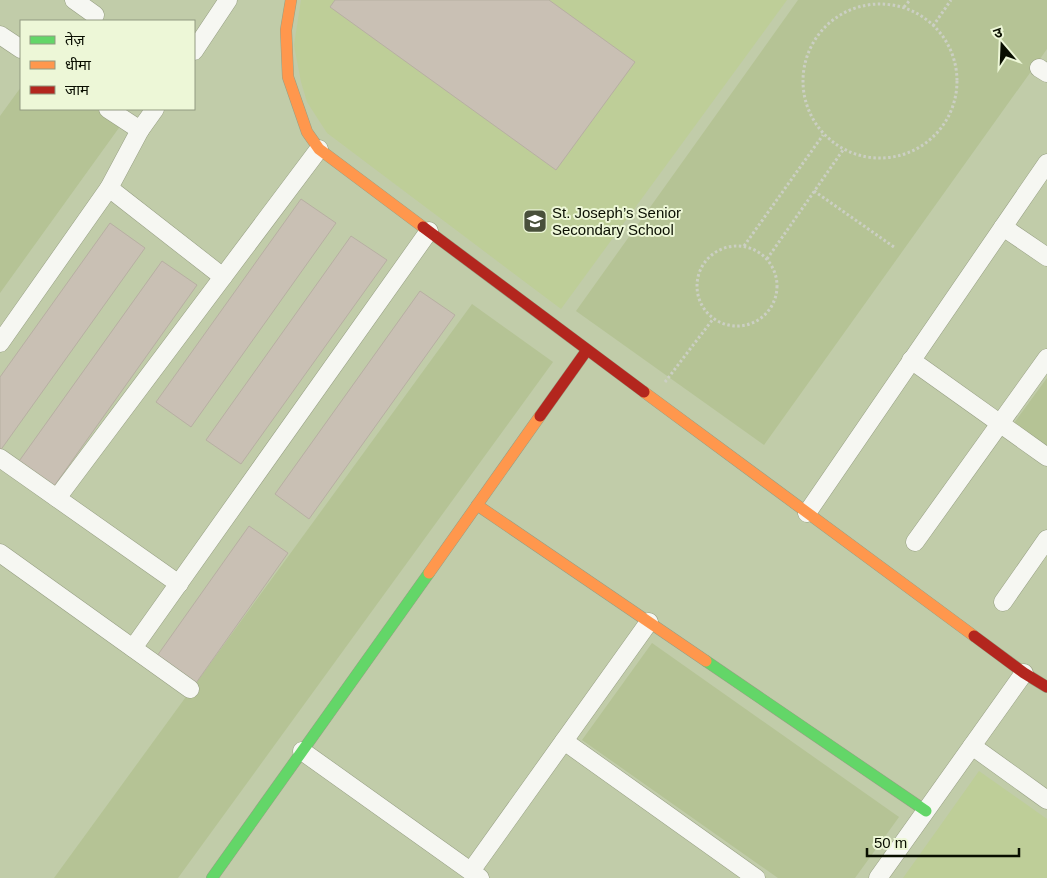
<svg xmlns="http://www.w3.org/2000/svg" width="1047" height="878" font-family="Helvetica,'Noto Sans Devanagari',sans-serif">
  <rect width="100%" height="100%" fill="#c1cca9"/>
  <g fill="#bece98">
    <path d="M301,0H787L561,309L327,133L307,102L301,82L294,45Z"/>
    <path d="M979,771L1047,819V878H903Z"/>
  </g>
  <g fill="#b5c395">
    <path d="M798,0H1047V49L764,445L576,311Z"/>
    <path d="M21,87V109H98L121,125L0,293V116Z"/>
    <path d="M472,304L553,362L178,878H54Z"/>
    <path d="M1047,378V447L1014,423Z"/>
    <path d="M652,643L899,817L855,878H778L582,740Z"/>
  </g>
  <g fill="#c9c0b4" stroke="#b7afa2">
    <path d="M335,0H549L635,62L556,170L330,7Z"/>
    <path d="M301,199L336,223L191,427L156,402Z"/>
    <path d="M110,223L145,248L0,451V377Z"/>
    <path d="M351,236L387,260L241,464L206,440Z"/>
    <path d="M162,261L197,285L52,489L17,464Z"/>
    <path d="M420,291L455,315L309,519L275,494Z"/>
    <path d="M249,526L288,553L196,683L157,656Z"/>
  </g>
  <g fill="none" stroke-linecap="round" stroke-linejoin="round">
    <g stroke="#979f84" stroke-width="19">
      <g id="street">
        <path d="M74,0L95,15"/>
        <path d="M0,35L21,49"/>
        <path d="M194,51L228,0"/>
        <path d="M1039,68L1047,73"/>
        <path d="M108,109L140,130L155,109"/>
        <path d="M109,188L223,277"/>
        <path d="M1003,227L1047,257"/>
        <path d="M0,343L109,188L140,130"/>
        <path d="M911,360L1047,457"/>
        <path d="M0,458L179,584"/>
        <path d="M57,498L319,149"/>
        <path d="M807,513L1047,163"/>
        <path d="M915,542L1047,358"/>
        <path d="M0,553L190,689"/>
        <path d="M1003,602L1047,539"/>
        <path d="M133,648L429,231"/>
        <path d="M564,741L756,878"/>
        <path d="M972,746L1047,800"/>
        <path d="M302,751L480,878"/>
        <path d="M471,871L649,622"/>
        <path d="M878,878L1024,673"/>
      </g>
    </g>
    <g stroke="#979f84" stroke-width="12">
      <g id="fast">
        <path d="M706,661L926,811"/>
        <path d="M212,878L429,573"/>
      </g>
    </g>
    <g stroke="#979f84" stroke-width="12">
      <g id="slow">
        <path d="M291,0L286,30L288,77L307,132L319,149L423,227"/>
        <path d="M644,392L974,636"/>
        <path d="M477,505L706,661"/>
        <path d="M429,573L540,416"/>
      </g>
    </g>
    <g stroke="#979f84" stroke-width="12">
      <g id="jam">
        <path d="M423,227L644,392"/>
        <path d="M540,416L587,350"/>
        <path d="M974,636L1024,673L1047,687"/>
      </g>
    </g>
    <g stroke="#cbcfc3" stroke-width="3" stroke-dasharray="2.5 2.5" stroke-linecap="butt">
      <circle cx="880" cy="81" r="77"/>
      <path d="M904,7L910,0"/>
      <path d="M933,26L951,0"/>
      <path d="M814,191L894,247"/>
      <path d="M744,246L823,135"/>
      <circle cx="737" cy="286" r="40"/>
      <path d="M767,259L843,150"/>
      <path d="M665,382L713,319"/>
    </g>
    <use href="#street" stroke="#f6f7f2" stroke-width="18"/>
    <use href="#fast" stroke="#63d668" stroke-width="11"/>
    <use href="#slow" stroke="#ff974d" stroke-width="11"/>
    <use href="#jam" stroke="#b3261e" stroke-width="11"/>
  </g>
  <defs>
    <g id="school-square" transform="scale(1.25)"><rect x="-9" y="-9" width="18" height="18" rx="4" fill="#49503b" stroke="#edf7d7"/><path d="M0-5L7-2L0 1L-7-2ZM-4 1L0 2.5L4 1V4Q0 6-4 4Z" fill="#fff"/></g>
  </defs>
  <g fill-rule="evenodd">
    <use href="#school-square" x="535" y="221"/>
  </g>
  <g text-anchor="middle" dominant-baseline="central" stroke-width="4" stroke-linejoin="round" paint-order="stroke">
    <g font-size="15" fill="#090e00" stroke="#edf7d7" text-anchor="start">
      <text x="552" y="212">St. Joseph’s Senior<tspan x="552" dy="17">Secondary School</tspan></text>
    </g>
  </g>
  <rect x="20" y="20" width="175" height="90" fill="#edf7d7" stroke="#929a81"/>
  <rect x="30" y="36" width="25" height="8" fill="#63d668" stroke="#929a81"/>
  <text x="65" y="45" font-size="15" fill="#090e00">तेज़</text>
  <rect x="30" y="61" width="25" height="8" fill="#ff974d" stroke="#929a81"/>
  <text x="65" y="70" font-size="15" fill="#090e00">धीमा</text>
  <rect x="30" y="86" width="25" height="8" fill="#b3261e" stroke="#929a81"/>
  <text x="65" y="95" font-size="15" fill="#090e00">जाम</text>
  <g transform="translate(1002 45) rotate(341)" stroke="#edf7d7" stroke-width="4" paint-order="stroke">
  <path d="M0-4L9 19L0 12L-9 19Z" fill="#090e00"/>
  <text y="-8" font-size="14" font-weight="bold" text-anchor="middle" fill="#090e00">उ</text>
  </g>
  <path d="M867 848v8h152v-8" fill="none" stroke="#090e00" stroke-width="2.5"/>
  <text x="874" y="848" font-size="15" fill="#090e00" stroke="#edf7d7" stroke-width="4" paint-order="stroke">50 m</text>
</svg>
